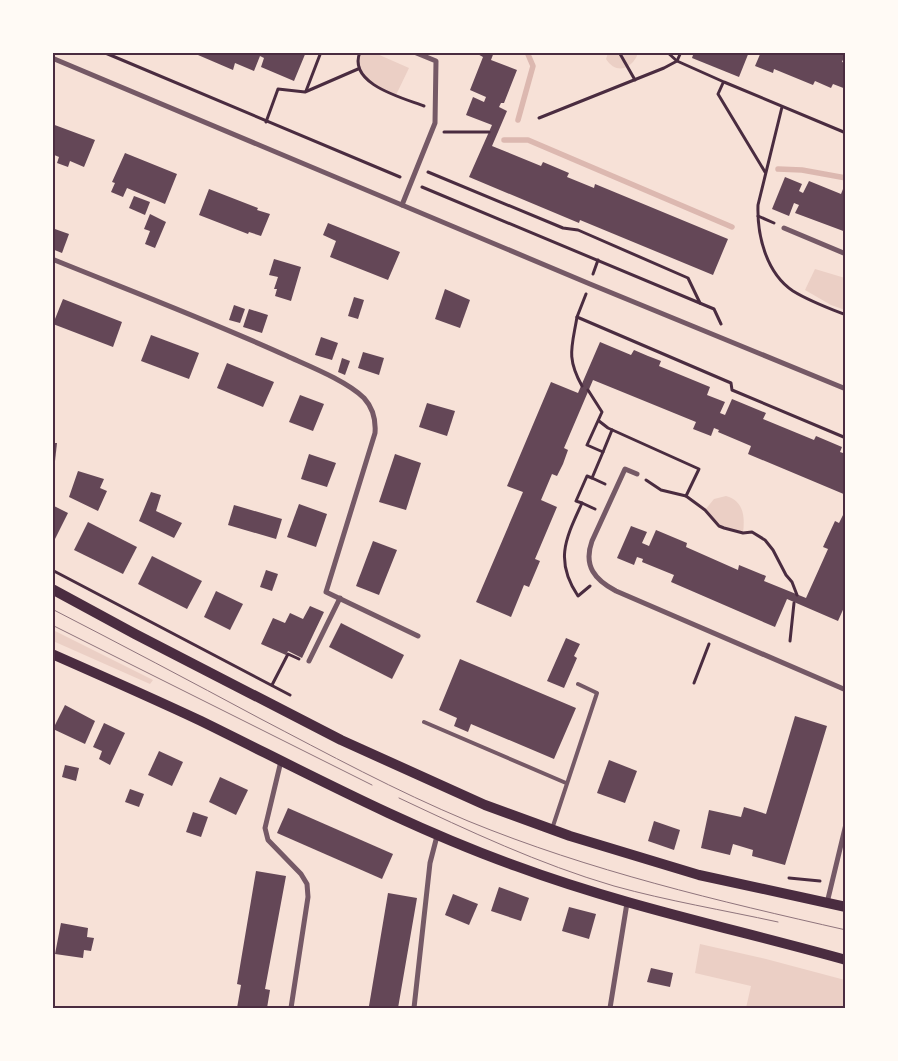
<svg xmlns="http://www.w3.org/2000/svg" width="898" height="1061" font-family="Rubik,sans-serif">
  <rect width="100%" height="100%" fill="#f7e1d7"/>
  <g fill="#ebcfc5">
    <path d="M360,52L375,53L409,68L396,95C385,90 361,83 358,68C357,64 359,57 360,52Z"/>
    <path d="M608,53H636L637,56C629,71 615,73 606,59Z"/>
    <path d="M815,269L845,278V310L831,305L805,290Z"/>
    <path d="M726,496C744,501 745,517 743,533L724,528L705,510L714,499Z"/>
    <path d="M53,630L153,680L150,684L53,641Z"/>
    <path d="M700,944L766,959L845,980V1008H746L751,986L695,973Z"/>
  </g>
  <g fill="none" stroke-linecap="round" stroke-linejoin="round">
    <g stroke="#dcb8b0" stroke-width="5.5">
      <path d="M518,120L533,66L527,52"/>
      <path d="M504,140H528L732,227"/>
      <path d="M778,169L802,170L846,178"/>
    </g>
  </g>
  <g fill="#644757">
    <path d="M191,52H306L294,81L261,67L264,58L260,56L254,71L235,63L233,70Z"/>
    <path d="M474,52H494L491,60L517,70L504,103H501L499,107L507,111L492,146L541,166L543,162L569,173L567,177L594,188L595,184L728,239L713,275L580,220L579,223L469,177L492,125L466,115L473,97L484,102L486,97L470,90L483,57Z"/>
    <path d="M694,52H749L739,77L692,58Z"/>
    <path d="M761,52H839L845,55L842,62L846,63V89L833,84L831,88L815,81L813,85L774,69L773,73L755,66Z"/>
    <path d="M52,124L95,140L84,167L70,161L68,167L57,163L59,157L52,154Z"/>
    <path d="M125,153L177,174L165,204L127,188L123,197L111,192L115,183L112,182Z"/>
    <path d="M785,177L802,184L799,191L803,193L809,181L841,194L843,189L846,190V232L795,213L799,205L794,203L789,216L772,209Z"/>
    <path d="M209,189L258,208L257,210L270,214L261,236L249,232L248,234L199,215Z"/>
    <path d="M134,196L150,202L145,215L129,208Z"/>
    <path d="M150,214L166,222L155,248L145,244L150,231L144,229Z"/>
    <path d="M328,223L400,252L388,280L330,257L336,241L323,235Z"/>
    <path d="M52,228L69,234L62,253L52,249Z"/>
    <path d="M274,259L301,267L291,301L275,296L277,289H274L278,277L269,275Z"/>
    <path d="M445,289L470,300L460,328L435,319Z"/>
    <path d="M354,297L364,300L358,319L348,316Z"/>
    <path d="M63,299L122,322L113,347L53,324Z"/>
    <path d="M234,305L245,309L240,323L229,320Z"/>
    <path d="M249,309L268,315L262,333L243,327Z"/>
    <path d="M151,335L199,353L189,379L141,361Z"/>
    <path d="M321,337L338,343L332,360L315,355Z"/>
    <path d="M600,342L631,355L634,350L648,356L661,361L659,366L710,387L707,395L725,402L720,413L725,415L732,399L766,413L763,419L814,440L816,436L842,447L840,452L846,454V495L748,454L751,446L718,432L719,430L714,428L711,436L693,429L696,422L593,380L564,448L568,450L563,464L557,476L552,474L541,500L557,507L535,559L540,561L529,587L524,585L511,617L476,602L523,492L507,486L551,382L578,393Z"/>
    <path d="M363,352L384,358L379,375L358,368Z"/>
    <path d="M342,358L350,361L345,375L338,372Z"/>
    <path d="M227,363L274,382L263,407L217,388Z"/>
    <path d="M300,395L324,404L313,431L289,422Z"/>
    <path d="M427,403L455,411L447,436L419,427Z"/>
    <path d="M52,443H57L55,461H52Z"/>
    <path d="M309,454L336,463L327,487L301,479Z"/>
    <path d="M395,454L421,463L406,510L379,502Z"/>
    <path d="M78,471L104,479L100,488L107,491L98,511L69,497Z"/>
    <path d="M151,492L161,495L156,511L182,523L174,538L139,521Z"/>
    <path d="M299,504L327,514L316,547L287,537Z"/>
    <path d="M52,505L68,513L54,541L52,540Z"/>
    <path d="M234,505L282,519L276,539L228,525Z"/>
    <path d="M846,509V603L838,621L787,599L775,627L671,582L674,575L642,562L643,559L637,557L634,565L617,558L631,526L647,532L642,543L649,546L656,530L687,543L686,547L738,570L739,565L766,576L764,581L806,598L828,549L823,547L835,521L839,523Z"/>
    <path d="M88,522L137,547L123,574L74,550Z"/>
    <path d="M373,541L397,550L379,595L356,586Z"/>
    <path d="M152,556L202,581L187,609L138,584Z"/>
    <path d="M266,570L278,574L272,591L260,587Z"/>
    <path d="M216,591L243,604L230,630L204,617Z"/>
    <path d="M310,606L324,612L302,658L288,651L286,655L261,644L273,618L285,623L290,613L303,619Z"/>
    <path d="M341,623L404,655L392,679L329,647Z"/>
    <path d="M566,638L580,644L574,656L577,658L564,688L547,681Z"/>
    <path d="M460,659L576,708L554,759L471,724L468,732L454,726L457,718L439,710Z"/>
    <path d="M65,705L95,721L85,744L53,729Z"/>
    <path d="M795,716L827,726L785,865L752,856L753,850L733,844L730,855L701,848L709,810L741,817L744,807L766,814Z"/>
    <path d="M104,723L125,733L110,765L99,759L102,751L93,747Z"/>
    <path d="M159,751L183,762L172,786L148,775Z"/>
    <path d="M609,760L637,771L625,803L597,793Z"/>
    <path d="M65,765L79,768L76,781L62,777Z"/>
    <path d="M220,777L248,790L236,815L209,802Z"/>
    <path d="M130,789L144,794L139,807L125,802Z"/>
    <path d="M288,808L393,854L382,879L277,833Z"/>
    <path d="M193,812L208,817L201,837L186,832Z"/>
    <path d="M654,821L680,830L674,850L648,841Z"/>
    <path d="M256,871L286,876L265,989L270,990L267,1008H237L241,985L237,984Z"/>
    <path d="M499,887L529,898L521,921L491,911Z"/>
    <path d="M388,893L417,898L398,1008H364V1006H369Z"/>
    <path d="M453,894L478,904L469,925L445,915Z"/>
    <path d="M569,907L596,914L589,939L562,931Z"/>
    <path d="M61,923L88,928L87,937L94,938L91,951L84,950L83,958L55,954Z"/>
    <path d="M651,968L673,973L670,987L647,982Z"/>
  </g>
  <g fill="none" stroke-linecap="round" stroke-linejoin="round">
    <g stroke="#4a2c40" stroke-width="3">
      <path d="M103,52L400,177"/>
      <path d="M360,52C347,84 403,98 424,106"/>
      <path d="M619,52L635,80"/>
      <path d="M667,52L677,61L724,82L846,133"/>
      <path d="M723,83L718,94L765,172"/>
      <path d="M306,91L321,52"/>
      <path d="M782,107L758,205C757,235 766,273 793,291C809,301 828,308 846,315"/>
      <path d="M539,118L664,68L677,61L681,52"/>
      <path d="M266,122L278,89L305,92L358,69"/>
      <path d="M444,132H489"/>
      <path d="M428,172L563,228L578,230L688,278L700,303"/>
      <path d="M422,187L714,309L721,324"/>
      <path d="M758,216L774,223"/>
      <path d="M593,274L598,260"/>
      <path d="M586,294L577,317L731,383L732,390L846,438"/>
      <path d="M577,317C572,347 566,357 582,386"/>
      <path d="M588,390L602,412L587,445L603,452L592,478L587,476L576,501L582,503C566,538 554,560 578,596L590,586"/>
      <path d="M599,421L608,428L699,469L686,496"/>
      <path d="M603,452L612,430"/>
      <path d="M592,478L605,484"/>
      <path d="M646,480L661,490L686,496L705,510L719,526L724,528L743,533L752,532L765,540L773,550L786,575L792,582L797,595"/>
      <path d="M582,503L595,509"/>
      <path d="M52,570L290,695"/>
      <path d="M790,641L794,603"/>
      <path d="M694,683L709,644"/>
      <path d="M272,685L288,654L299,659"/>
      <path d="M789,878L820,881"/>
    </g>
    <g stroke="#755966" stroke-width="4">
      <path d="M424,722L566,783"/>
      <path d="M552,829L597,693L578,684"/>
    </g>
    <g stroke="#755966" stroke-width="5">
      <path d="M52,58L590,284L846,389"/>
      <path d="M402,205L435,123L436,61L414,52"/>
      <path d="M784,228L846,254"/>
      <path d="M52,259C131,291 210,321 287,356C309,366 347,381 364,398C373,408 376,420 375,433L326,592L418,636"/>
      <path d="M637,474L625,469L592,541C583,566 595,580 616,591L846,690"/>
      <path d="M309,661L340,598"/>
      <path d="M281,761L265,828L268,840L301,874L307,884L308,897L291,1008"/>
      <path d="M827,903L846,824"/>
      <path d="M414,1008L430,863L437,836"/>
      <path d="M610,1008L627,903"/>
    </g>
    <g stroke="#4a2c40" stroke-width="10">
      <path d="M52,589L135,634L341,740L485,805L570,836L699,875L846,907"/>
      <path d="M52,654C102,676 152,698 201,721C305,772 407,827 516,866C624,906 735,929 846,960"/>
    </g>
    <g stroke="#8f747c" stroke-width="1">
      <path d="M52,609C122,645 190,681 259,718C328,754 396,791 468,821C590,871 718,901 846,930"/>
      <path d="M52,625L372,785"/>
      <path d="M399,798C469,831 539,864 614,886C668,901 723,910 778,922"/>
    </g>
  </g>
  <rect width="898" height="1061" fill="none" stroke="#fffaf5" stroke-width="108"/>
  <rect x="54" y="54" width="790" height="953" fill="none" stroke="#4a2c40" stroke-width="2"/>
</svg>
